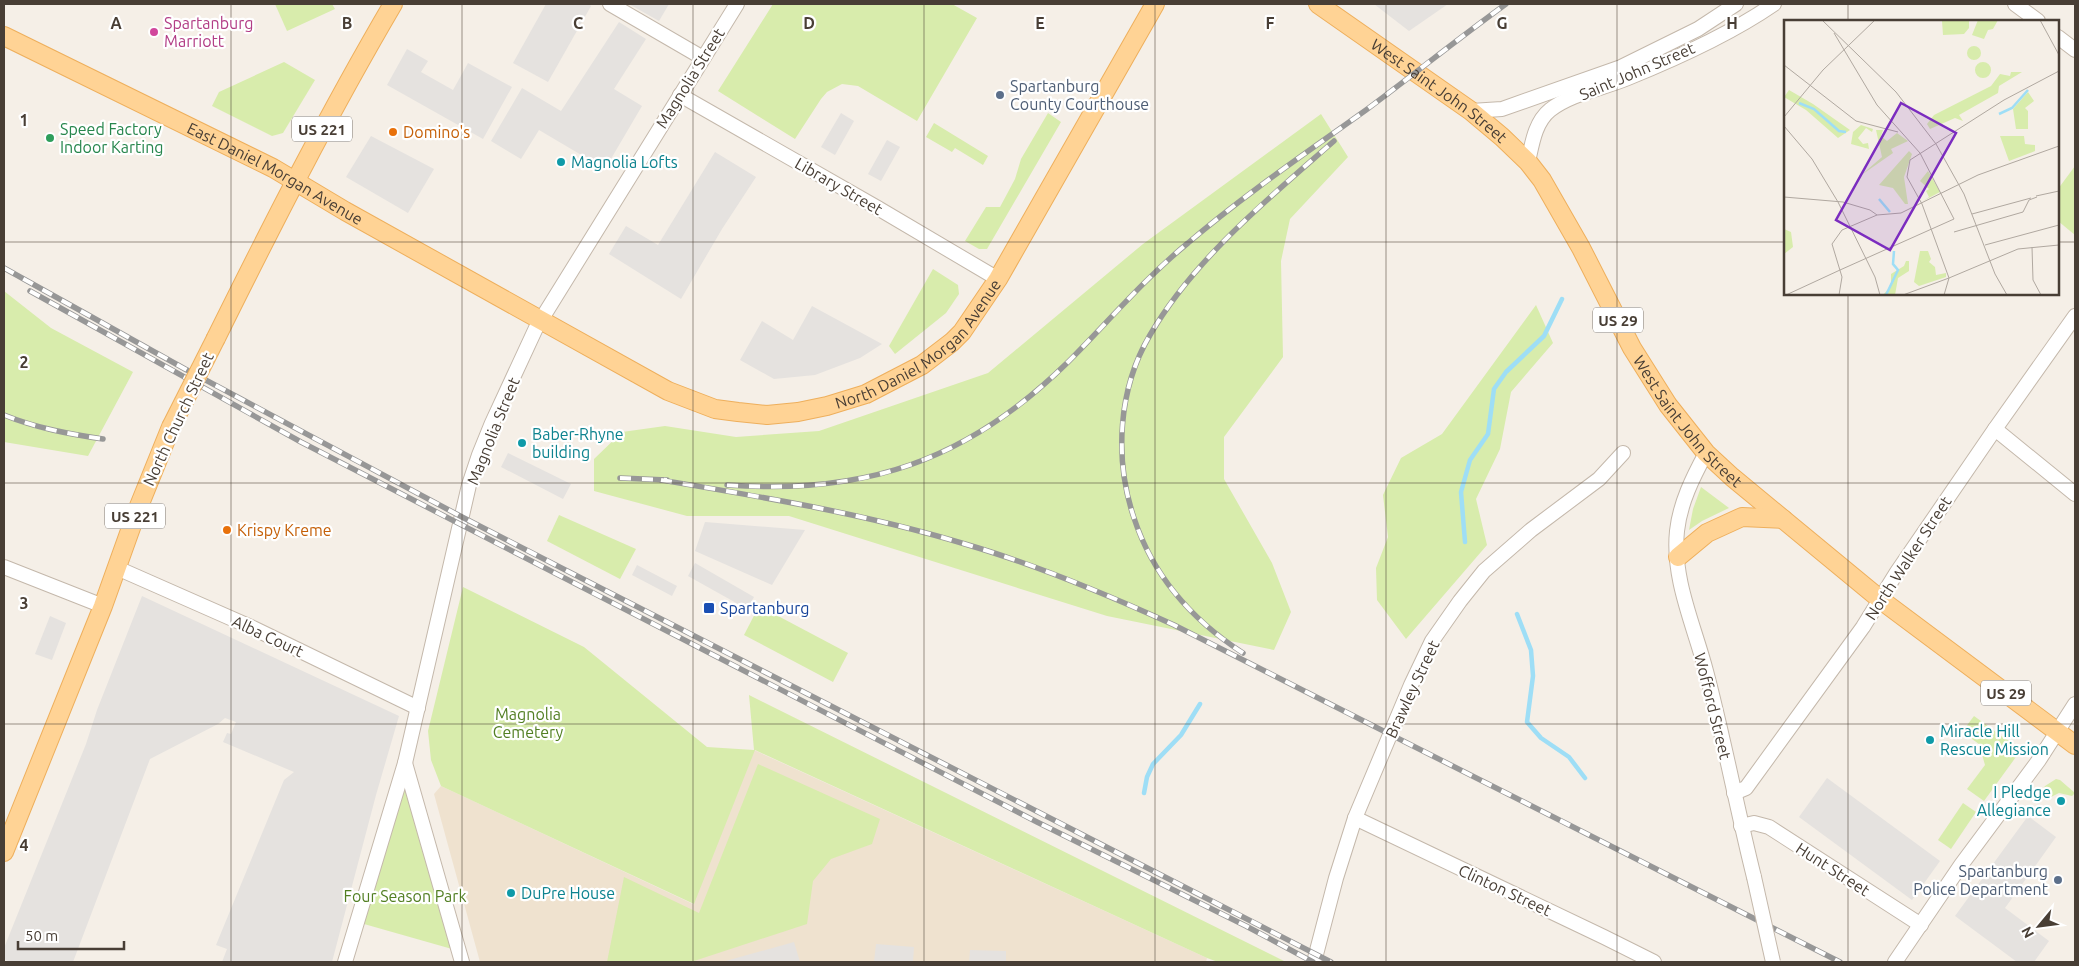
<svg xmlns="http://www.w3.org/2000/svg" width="2079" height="966" font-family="Ubuntu,sans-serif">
  <rect width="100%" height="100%" fill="#f5efe7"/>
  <path fill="#efe2cf" d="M754,750L1207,958L1206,962H480L434,794L441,786L693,904Z"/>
  <g fill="#d8ecac">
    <path d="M275,4H332L335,9L287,31Z"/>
    <path d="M773,4H952L977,18L917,121L858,86L842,84L827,92L821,99L795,139L718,91Z"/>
    <path d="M284,62L315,80L283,133L272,136L212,106L219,92Z"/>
    <path d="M1048,113L1061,122L987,249H979L965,241L986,207H1000L1015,179L1021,159Z"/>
    <path d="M1321,114L1348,157L1290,219L1281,261L1283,357L1224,437V479L1272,563L1291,612L1274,650L1107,616L789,516H687L594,491V459L622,432L665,426L736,437L819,431L988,373L1143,244Z"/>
    <path d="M934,123L988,156L983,165L955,148L952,152L926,137Z"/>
    <path d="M2075,166V235L2058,221V189Z"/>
    <path d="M933,269L958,285L959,294L946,313L895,354L889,346Z"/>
    <path d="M4,291L51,328L133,372L88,456L4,442Z"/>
    <path d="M1536,305L1553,343L1511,392L1500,449L1476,499L1487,545L1406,639L1377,600L1376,568L1388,537L1383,495L1401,458L1442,434Z"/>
    <path d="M1701,487L1729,508L1702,521L1689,530L1693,509Z"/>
    <path d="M559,515L636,549L620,579L547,541Z"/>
    <path d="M463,587L584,647L707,747L754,750L749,695L1286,962H1218L1207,958L755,750L694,904L441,786L431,760L428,731Z"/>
    <path d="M759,606L848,653L833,682L744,635Z"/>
    <path d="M1974,716L2021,750L1984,801L1967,789L1985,765L1979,744L1962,732Z"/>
    <path d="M405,763L459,951L357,922Z"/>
    <path d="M758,764L880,819L872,844L831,859L813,881L807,924L691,962H607L624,877L699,913Z"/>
    <path d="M2056,779L2060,780L2075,793L2072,796L2059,793L2045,800L2038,795L2045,786Z"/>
    <path d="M1963,803L1976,812L1951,849L1938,840Z"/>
  </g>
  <g fill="#e5e2df">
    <path d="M546,4H588L591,6L548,82L513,63Z"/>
    <path d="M629,4H669L659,21Z"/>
    <path d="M1374,4H1448L1409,31Z"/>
    <path d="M619,22L646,39L614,89L642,106L605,169L539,130L521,159L491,141L522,88L561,111Z"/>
    <path d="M407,49L428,61L421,72L453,90L468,63L512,87L483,139L387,85Z"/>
    <path d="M841,113L854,121L835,155L821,147Z"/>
    <path d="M371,136L434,169L408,213L346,177Z"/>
    <path d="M887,140L900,147L881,181L868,174Z"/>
    <path d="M715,152L756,177L722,229L681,299L609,254L626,226L658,245Z"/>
    <path d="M812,306L882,344L860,358L815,375L774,379L740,360L762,321L793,340Z"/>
    <path d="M508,453L571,484L563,499L501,467Z"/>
    <path d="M705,522L805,530L772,585L695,551Z"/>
    <path d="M695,563L754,597L747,609L688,576Z"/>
    <path d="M637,565L677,586L672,596L632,575Z"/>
    <path d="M142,596L399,716L376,795L332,962H222L227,949L216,945L284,780L294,772L223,742L227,733L231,734L236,722L225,718L218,724L150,759L73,962H10L4,959V948L86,744L97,710Z"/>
    <path d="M50,616L66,623L52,660L35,654Z"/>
    <path d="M1827,778L1940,861L1912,900L1799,817Z"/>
    <path d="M2028,816L2056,837L2005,908L2049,941L2034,962H2017L1955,916Z"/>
    <path d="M794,942L800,962H722Z"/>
    <path d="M876,944L914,947L913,962H874Z"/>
    <path d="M970,950L1006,951V962H969Z"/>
  </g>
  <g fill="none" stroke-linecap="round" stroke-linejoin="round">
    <g stroke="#9edef6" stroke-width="4.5">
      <path d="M1465,542L1461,492L1470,460L1488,434L1494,389L1506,372L1544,336L1562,299"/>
      <path d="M1517,614L1531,650L1533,676L1527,722L1541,738L1569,757L1585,778"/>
      <path d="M1144,793L1147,777L1153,764L1181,735L1200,704"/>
    </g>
    <g stroke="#c4b8ab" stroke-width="16">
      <g id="minor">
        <path d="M610,4L703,58"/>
        <path d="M2015,4L2038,21"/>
        <path d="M2058,37L2075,50"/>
        <path d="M680,95L876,207L998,279"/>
        <path d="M1471,111L1502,109L1621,67L1698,29L1736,4"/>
        <path d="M1528,162C1532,144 1535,122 1550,110C1572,93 1602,89 1628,78C1675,59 1732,33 1774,4"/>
        <path d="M1995,429L2075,494"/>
        <path d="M1706,453C1693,477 1680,503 1677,531C1672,579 1694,625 1706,671C1724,739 1737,809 1754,877"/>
        <path d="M4,567L103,606"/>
        <path d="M117,568L253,628L418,708"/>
        <path d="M405,763L462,962"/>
        <path d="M1734,793L1746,788L1863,627L1897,572L1995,429L2075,316"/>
        <path d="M1355,818L1604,937L1654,962"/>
        <path d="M1741,826L1754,823L1769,827L1921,925"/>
        <path d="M345,962L405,763L469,485L479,455L492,423L536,328L737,4"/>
        <path d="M1314,962L1336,878L1355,818L1411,685L1432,641L1460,601L1484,571L1531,530L1599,479L1623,453"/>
        <path d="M1895,962L1961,865L2039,760L2075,704"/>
      </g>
    </g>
    <g stroke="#eeaf5c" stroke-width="20">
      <g id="major">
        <path id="s1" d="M1318,4L1471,111L1502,137L1528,162L1542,180L1581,248L1632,348L1668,405L1706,453L1732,477L1881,600L2075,745"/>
        <path id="s2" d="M4,36L273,168L345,211L668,391L715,409L738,412L767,415L798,412L827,406L866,394L922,365L952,342L962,332L998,279L1155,4"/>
        <path d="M216,338C272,225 329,113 393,4"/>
        <path d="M1678,557L1707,533L1742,517L1783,519"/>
        <path d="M4,852L103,606L137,511L171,427"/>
      </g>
    </g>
    <use href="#minor" stroke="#fff" stroke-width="14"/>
    <use href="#major" stroke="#ffd395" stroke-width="18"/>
    <g stroke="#979797" stroke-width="5.5">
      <g id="rail">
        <path d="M4,268L185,369L462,517L1331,962"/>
        <path d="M30,291L301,442L1037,822L1246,926L1313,962"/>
        <path d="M4,415C36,428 69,434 103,439"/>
        <path d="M620,478L667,480"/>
        <path d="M661,480C763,497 866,514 965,544C1037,565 1106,594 1174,625L1840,962"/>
        <path d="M727,485C865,495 967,461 1067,363C1107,323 1144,279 1188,243C1244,195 1306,153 1366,110C1413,75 1459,38 1506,4"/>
        <path d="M1243,653C1192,620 1153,576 1134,518C1114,459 1118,389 1150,335C1194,259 1269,198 1334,141"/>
      </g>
    </g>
    <use href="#rail" stroke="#fff" stroke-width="4" stroke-dasharray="11" stroke-linecap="butt"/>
    <g stroke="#c4b8ab" stroke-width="16" stroke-linecap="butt">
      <path id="minor-bridge" d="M1754,877L1773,962"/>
    </g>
    <g stroke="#eeaf5c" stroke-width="20" stroke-linecap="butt">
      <path id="major-bridge" d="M171,427L216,338"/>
    </g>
    <use href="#minor-bridge" stroke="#fff" stroke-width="14"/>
    <use href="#major-bridge" stroke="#ffd395" stroke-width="18"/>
  </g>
  <path fill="none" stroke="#483e35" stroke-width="1" stroke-opacity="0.55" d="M231,4V962M462,4V962M693,4V962M924,4V962M1155,4V962M1386,4V962M1617,4V962M1848,4V21M4,242H1785M2058,242H2075M1848,294V962M4,483H2075M4,724H2075"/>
  <circle fill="#d1479c" stroke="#fff" stroke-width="2" cx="154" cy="32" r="5"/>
  <g fill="#5c6f8a" stroke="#fff" stroke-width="2">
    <circle cx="1000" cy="95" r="5"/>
    <circle cx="2058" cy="880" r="5"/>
  </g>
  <g fill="#e8710a" stroke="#fff" stroke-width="2">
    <circle cx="393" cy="132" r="5"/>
    <circle cx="227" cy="530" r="5"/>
  </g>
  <circle fill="#2e9e5b" stroke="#fff" stroke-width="2" cx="50" cy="138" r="5"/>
  <g fill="#0f9aa8" stroke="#fff" stroke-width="2">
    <circle cx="561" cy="162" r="5"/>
    <circle cx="522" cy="443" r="5"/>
    <circle cx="1930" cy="740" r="5"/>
    <circle cx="2061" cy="801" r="5"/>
    <circle cx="511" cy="893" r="5"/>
  </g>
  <rect fill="#1a4fb4" stroke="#fff" stroke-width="2" x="703" y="602" width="12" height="12" rx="2.5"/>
  <g text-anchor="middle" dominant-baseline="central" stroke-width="4.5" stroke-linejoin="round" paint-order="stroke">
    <g fill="#fff" stroke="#7f7872" stroke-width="1">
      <rect x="292" y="116.5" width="60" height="25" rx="4"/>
      <rect x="1593" y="307.5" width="50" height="25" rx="4"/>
      <rect x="105" y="503.5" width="60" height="25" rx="4"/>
      <rect x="1981" y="680.5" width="50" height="25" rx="4"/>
    </g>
    <g font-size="15" font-weight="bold" fill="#483e35">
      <text x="322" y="129">US 221</text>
      <text x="1618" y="320">US 29</text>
      <text x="135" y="516">US 221</text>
      <text x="2006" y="693">US 29</text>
    </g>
    <g font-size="16" fill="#b23c85" stroke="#fff" text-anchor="start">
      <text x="164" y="23">Spartanburg<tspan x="164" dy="18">Marriott</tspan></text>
    </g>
    <g font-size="16" fill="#483e35" stroke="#fff">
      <text transform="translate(1637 71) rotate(-23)">Saint John Street</text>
      <text transform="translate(690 78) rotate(-58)">Magnolia Street</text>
      <text stroke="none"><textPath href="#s1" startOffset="149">West Saint John Street</textPath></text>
      <text stroke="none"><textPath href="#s2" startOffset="304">East Daniel Morgan Avenue</textPath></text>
      <text transform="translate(839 186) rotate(30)">Library Street</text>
      <text stroke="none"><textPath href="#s2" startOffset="1030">North Daniel Morgan Avenue</textPath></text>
      <text transform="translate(178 419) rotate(-65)">North Church Street</text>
      <text stroke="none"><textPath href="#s1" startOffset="569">West Saint John Street</textPath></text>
      <text transform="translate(493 431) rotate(-68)">Magnolia Street</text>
      <text transform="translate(1908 558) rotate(-57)">North Walker Street</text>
      <text transform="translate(268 636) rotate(25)">Alba Court</text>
      <text transform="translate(1412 689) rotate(-65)">Brawley Street</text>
      <text transform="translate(1713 706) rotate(76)">Wofford Street</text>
      <text transform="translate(1833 869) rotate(33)">Hunt Street</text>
      <text transform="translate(1505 890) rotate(25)">Clinton Street</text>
    </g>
    <g font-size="16" fill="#4e5e75" stroke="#fff" text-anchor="start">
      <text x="1010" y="86">Spartanburg<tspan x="1010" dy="18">County Courthouse</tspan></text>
      <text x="2048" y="871" text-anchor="end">Spartanburg<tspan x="2048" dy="18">Police Department</tspan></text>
    </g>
    <g font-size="16" fill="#27864d" stroke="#fff" text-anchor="start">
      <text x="60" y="129">Speed Factory<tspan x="60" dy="18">Indoor Karting</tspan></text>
    </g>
    <g font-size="16" fill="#c56008" stroke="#fff" text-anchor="start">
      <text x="403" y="132">Domino's</text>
      <text x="237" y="530">Krispy Kreme</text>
    </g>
    <g font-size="16" fill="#0d838f" stroke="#fff" text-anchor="start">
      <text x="571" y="162">Magnolia Lofts</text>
      <text x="532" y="434">Baber-Rhyne<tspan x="532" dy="18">building</tspan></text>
      <text x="1940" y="731">Miracle Hill<tspan x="1940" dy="18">Rescue Mission</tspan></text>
      <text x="2051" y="792" text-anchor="end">I Pledge<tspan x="2051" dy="18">Allegiance</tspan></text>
      <text x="521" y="893">DuPre House</text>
    </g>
    <g font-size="16" fill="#164399" stroke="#fff" text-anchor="start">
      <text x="720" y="608">Spartanburg</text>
    </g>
    <g font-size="16" fill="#527f23" stroke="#fff">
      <text x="528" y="714">Magnolia<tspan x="528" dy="18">Cemetery</tspan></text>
      <text x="405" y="896">Four Season Park</text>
    </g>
  </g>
  <g transform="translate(1784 20)">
    <rect width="275" height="275" fill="#f5efe7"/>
    <path d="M185,0V8L180,14L159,15L158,1ZM194,0H214L209,9L204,10L200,19L188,15ZM183 33a7 7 0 1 1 14 0a7 7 0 1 1-14 0ZM191 50a8 8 0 1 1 16 0a8 8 0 1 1-16 0ZM227,52H238L215,66L214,73L175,95L179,101L171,98L146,109L143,104L150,95L207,66L216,54L226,56ZM5,70L29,84L66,110L54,118L22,90L0,77ZM244,72L250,81L241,88L244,91V109H232L229,89ZM77,105L89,109L88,112L82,108L74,118L79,124L84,123L85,129L67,124L69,112ZM92,110H99L97,116L103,121L113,113L124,121L107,129L109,133L76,156L98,137ZM216,116H240L241,124L251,125V131L225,141ZM125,131L128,134L120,157L124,184H121L109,168L95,165ZM144,151L156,172L139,181L145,177L142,171L145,169L136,161ZM0,209L7,212L9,227L0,234ZM136,231H144L147,239L145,242L151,247L152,255L162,253V257L135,266L130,262ZM122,241H125V251L114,258L111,275H99L107,266V254L120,246Z" fill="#d8ecac"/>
    <path fill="none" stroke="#9edef6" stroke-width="2.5" d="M15,83L30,89L55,111L62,112M215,94L228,88L244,70M95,179L106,192M102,275L114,250L109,244L110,231"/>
    <path fill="none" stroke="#b0a8a0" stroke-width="1" d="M38,0L112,72L152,124L180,174L211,254L223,275M256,0L275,35M50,13L93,85L136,133L170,199L56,250M0,45L72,101L114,112M0,97L39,50L91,0M0,106L28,139L54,182L91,257L96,275M252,176L275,171M0,177L59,182L86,190L93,195M138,184L123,157L126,140L220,80L275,51M188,194L247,178M170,212L239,192L245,180L253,177M201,225L275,205M248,227L249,260L257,275M2,275L56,250M55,275L58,257L48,224L58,210L93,195L117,193L194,155L275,126M119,275L165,258L138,184M160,275L165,258L234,229L275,225"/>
    <path fill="#7b2cbf" fill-opacity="0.15" stroke="#7b2cbf" stroke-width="2.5" d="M117,83L172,113L106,230L52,200Z"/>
    <rect width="275" height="275" fill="none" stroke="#483e35" stroke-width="2.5"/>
  </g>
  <g font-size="16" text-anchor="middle" font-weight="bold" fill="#483e35" stroke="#fff" stroke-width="4.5" stroke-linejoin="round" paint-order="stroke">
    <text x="116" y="29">A</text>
    <text x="347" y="29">B</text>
    <text x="578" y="29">C</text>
    <text x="809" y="29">D</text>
    <text x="1040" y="29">E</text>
    <text x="1270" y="29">F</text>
    <text x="1502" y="29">G</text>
    <text x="1732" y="29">H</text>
    <text x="24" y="126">1</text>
    <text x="24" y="368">2</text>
    <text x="24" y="609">3</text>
    <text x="24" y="851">4</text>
  </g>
  <rect width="2079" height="966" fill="none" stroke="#483e35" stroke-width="10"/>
  <g transform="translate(2039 926) rotate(241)" stroke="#ffffff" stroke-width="4" paint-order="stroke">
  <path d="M0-4L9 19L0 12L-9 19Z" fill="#483e35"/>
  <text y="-8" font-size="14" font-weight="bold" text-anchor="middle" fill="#483e35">N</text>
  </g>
  <path d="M18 941v8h106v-8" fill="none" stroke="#483e35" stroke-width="2.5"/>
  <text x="25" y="941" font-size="15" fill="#483e35" stroke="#ffffff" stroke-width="4" paint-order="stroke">50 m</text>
</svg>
